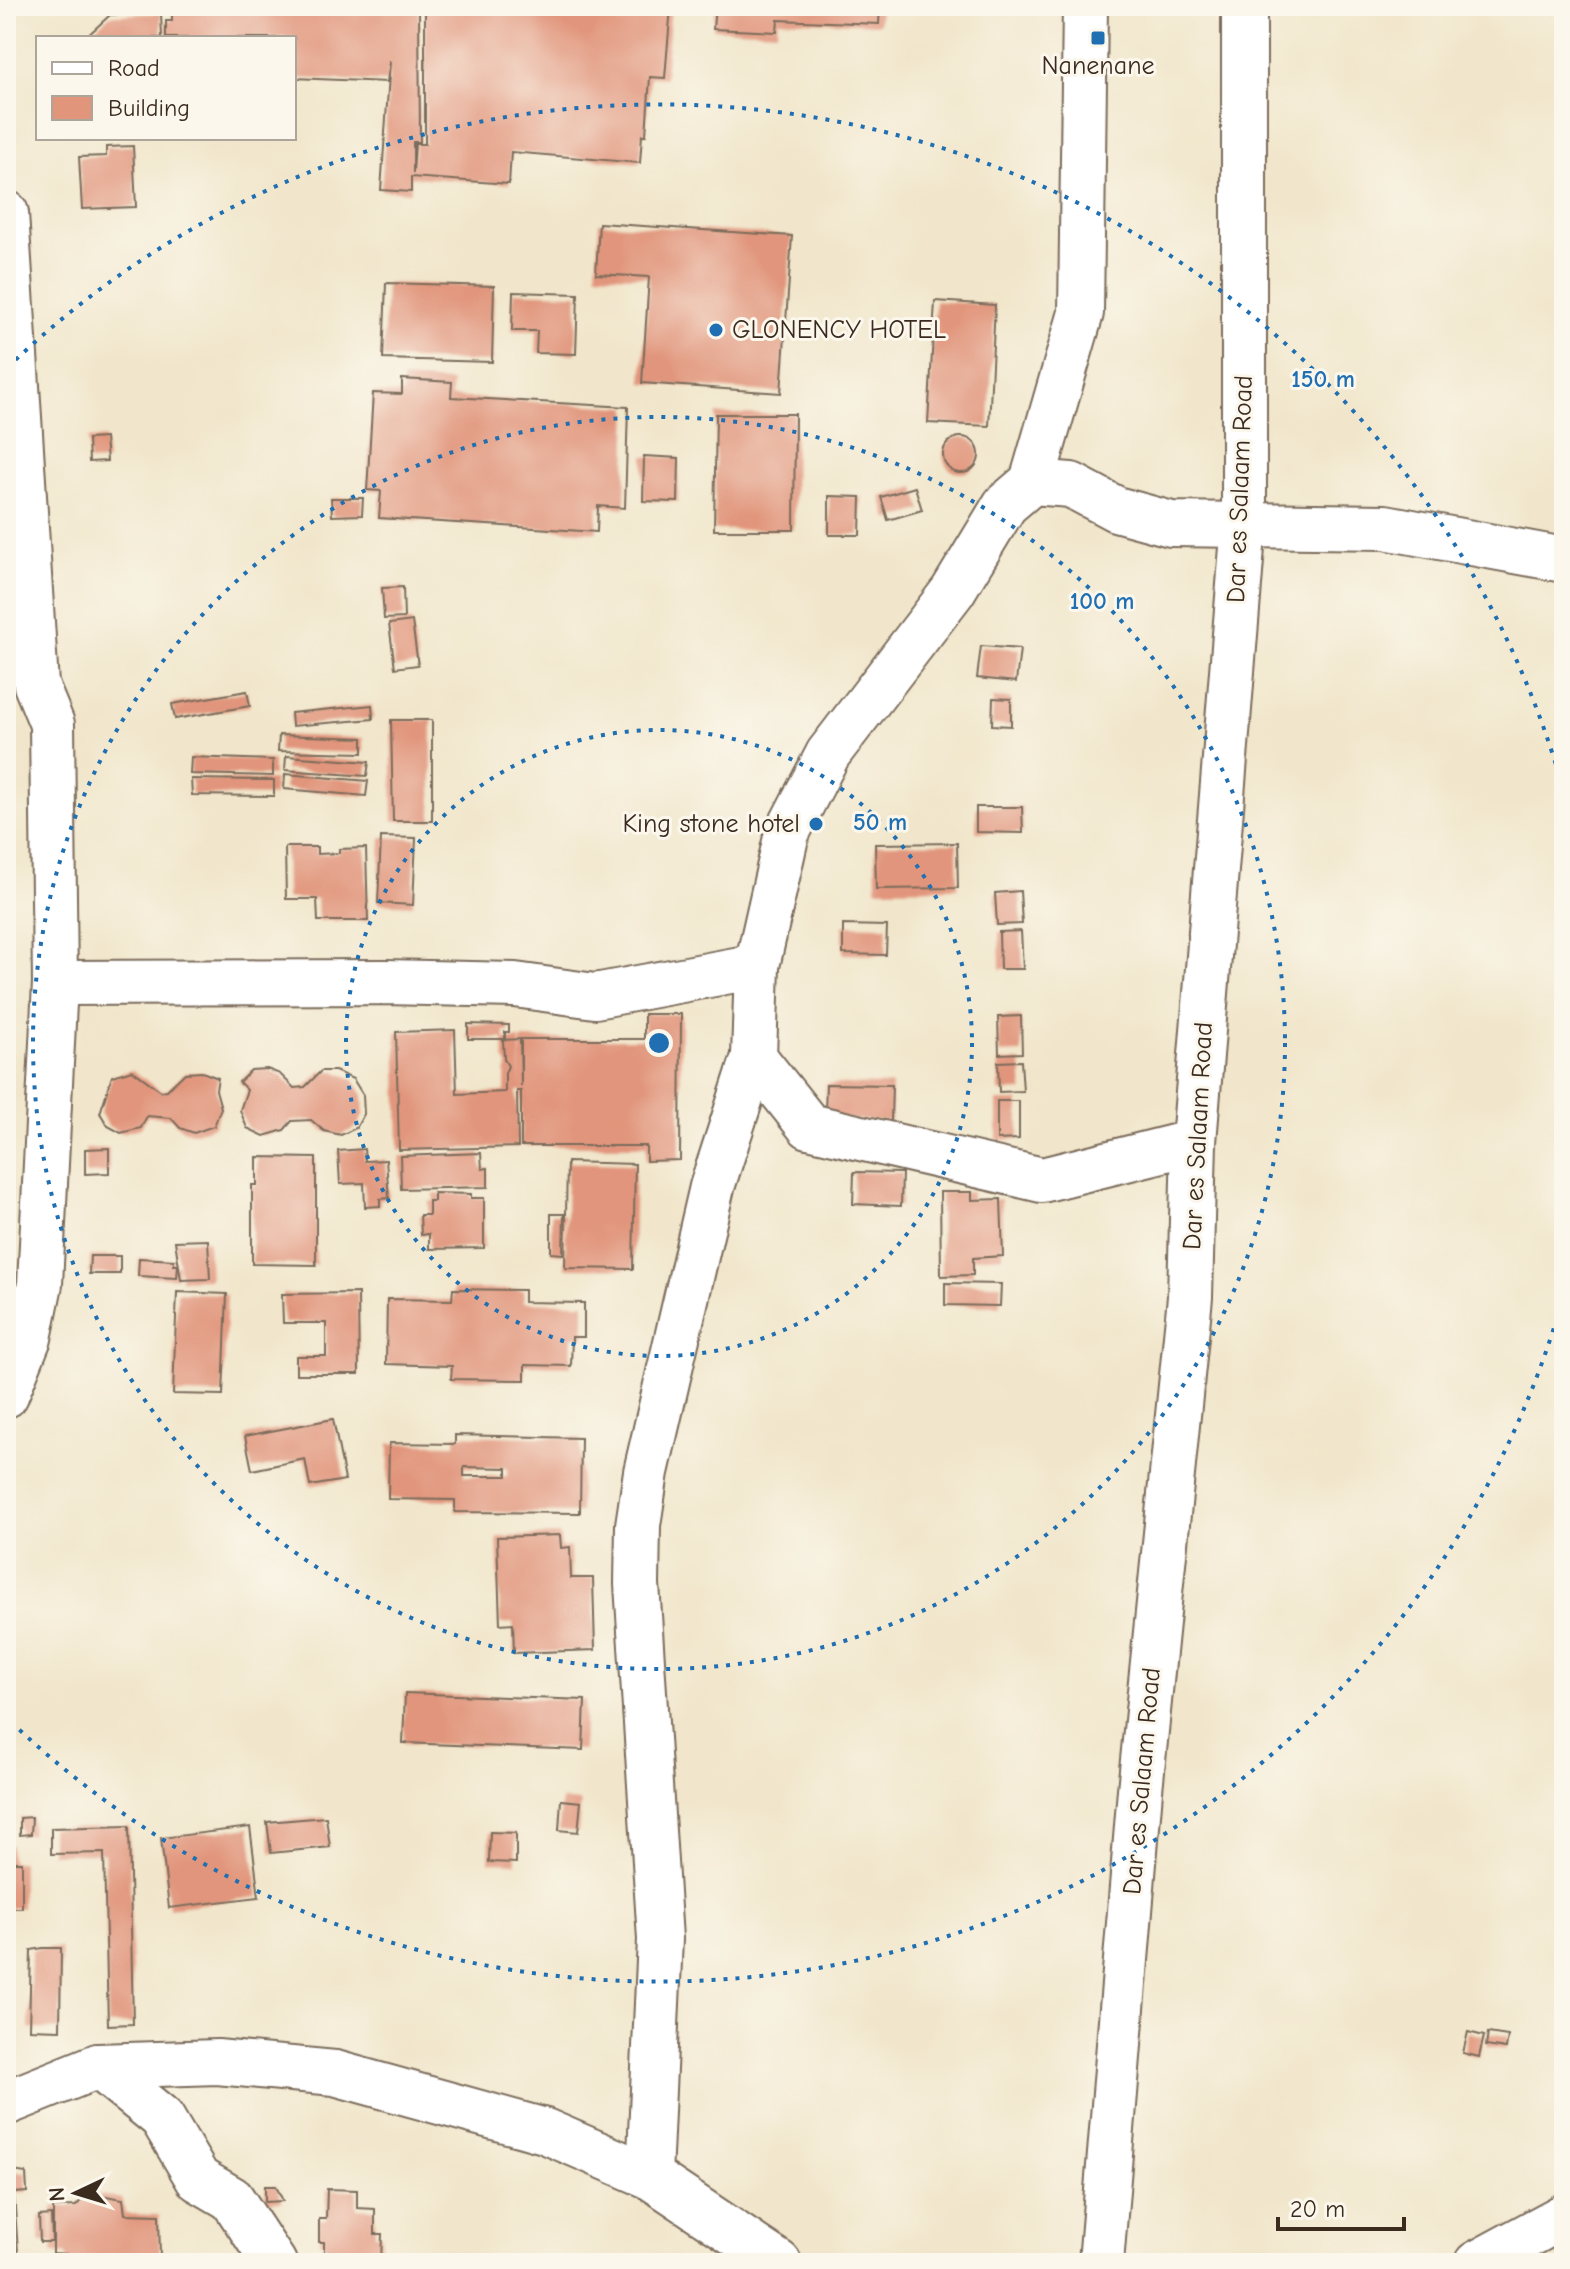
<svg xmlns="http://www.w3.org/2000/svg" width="1570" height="2269" font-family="'Comic Neue',sans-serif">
  <rect width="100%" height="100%" fill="#fbf7ec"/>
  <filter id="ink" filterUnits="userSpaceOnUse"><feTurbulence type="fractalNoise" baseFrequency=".0125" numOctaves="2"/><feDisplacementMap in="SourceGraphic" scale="16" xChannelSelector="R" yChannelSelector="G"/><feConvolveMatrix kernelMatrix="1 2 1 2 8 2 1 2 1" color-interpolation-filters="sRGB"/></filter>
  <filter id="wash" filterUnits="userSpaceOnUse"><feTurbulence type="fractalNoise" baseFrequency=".006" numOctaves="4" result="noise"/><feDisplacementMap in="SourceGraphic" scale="32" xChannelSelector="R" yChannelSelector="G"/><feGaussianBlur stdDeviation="1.8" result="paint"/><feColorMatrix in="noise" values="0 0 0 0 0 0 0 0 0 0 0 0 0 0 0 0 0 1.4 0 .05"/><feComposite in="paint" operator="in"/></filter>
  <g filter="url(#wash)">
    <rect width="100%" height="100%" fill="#f1e6cb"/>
    <g id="blocks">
      <g fill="#e1957b" fill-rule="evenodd">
        <path d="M172,6H419L420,142H413V173L415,144H425V6H671L665,78L650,77L646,135H642L640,163L511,152L509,184L411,177V192L381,190L390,61L387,82L294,78V38H166V21H172Z"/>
        <path d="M715,6H880L879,24L778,20L777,32L713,29Z"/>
        <path d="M161,13L162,38H85L110,15Z"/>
        <path d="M133,146L136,207L82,209L79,157L106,156V147Z"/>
        <path d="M599,223L792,236L781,393L642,383L649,277L596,274Z"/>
        <path d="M386,283L494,286L492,362L383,359Z"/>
        <path d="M513,292L578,294L576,354L536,353L537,331H512Z"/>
        <path d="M935,301L995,305L989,426L928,423Z"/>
        <path d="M402,379L452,382L451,397L628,407L625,508L598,506L597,532L379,518L381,491L367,490L373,393L402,394Z"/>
        <path d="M716,414H795L794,530H714Z"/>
        <circle cx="961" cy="455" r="18"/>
        <path d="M105,438L107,461L89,462L88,439Z"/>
        <path d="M644,456L679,458L678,502L643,501Z"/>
        <path d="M915,487L922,510L888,520L881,497Z"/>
        <path d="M829,496L861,497L860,535H829Z"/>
        <path d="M331,498H363L362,515L332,516Z"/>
        <path d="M403,587L404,618L384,619L382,588Z"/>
        <path d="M412,621L418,665L395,668L389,624Z"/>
        <path d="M981,646L1020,649L1016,682L977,678Z"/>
        <path d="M247,691L250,706L175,719L172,704Z"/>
        <path d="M993,698L1011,699V726L992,725Z"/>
        <path d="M372,705L373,719L292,726L291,713Z"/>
        <path d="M391,720H432V821H393Z"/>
        <path d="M279,735L363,738V753L278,751Z"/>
        <path d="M286,756L369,762L367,776L285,770Z"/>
        <path d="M191,757L273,760V776L190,774Z"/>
        <path d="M285,774L368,781L366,796L284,789Z"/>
        <path d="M191,779L274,780V796L192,795Z"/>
        <path d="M976,807H1022L1023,833L976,832Z"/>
        <path d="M381,837L416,838L413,905L378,903Z"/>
        <path d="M957,843L958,888L876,889L875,844Z"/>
        <path d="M285,847H317V854L339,853V849L366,848L368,921H318L317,899H286Z"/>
        <path d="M1020,891L1022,924L997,925L995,893Z"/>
        <path d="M843,925L887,926L886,955L843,954Z"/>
        <path d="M1021,931L1023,969H1000L999,932Z"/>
        <path d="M644,1014H681L680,1160L646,1161V1146H521V1091H517L518,1147L399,1150L396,1032L455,1030L457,1094L505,1092V1073L508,1066L504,1059L503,1040L520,1039L521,1086V1039H644Z"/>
        <path d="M1021,1016L1022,1053L999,1054L998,1017Z"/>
        <path d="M468,1024L509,1025V1032H505V1039H468Z"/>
        <path d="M1021,1061L1023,1091L999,1092L998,1062Z"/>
        <path d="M267,1069L280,1074L294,1088L305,1087L321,1071H335L353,1079L363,1095L364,1114L356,1128L341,1135L324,1131L311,1120L292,1121L284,1130L264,1136L247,1128L240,1110L247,1090L239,1082L251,1070Z"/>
        <path d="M132,1070L161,1091L167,1090L185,1073L202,1072L218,1078L216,1090L221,1108L214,1126L194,1133L180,1128L171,1118L147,1116L141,1128L121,1133L108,1126L100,1113L112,1076Z"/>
        <path d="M826,1084L892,1085L891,1121L852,1120L825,1113Z"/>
        <path d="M997,1101H1019V1139L997,1140Z"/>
        <path d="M109,1148V1173L85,1174V1149Z"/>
        <path d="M364,1149L365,1161L386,1160L389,1198L380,1199V1206L365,1207L364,1183L340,1184L338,1151Z"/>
        <path d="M481,1153L482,1169L488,1168V1187L401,1189L400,1156Z"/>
        <path d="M257,1157L316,1158V1265L252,1264V1185H257Z"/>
        <path d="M567,1162L635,1164L633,1269L565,1268Z"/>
        <path d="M854,1172L902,1173L901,1206L853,1204Z"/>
        <path d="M940,1192H972V1200L1001,1199L1003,1256L973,1258V1275L941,1276Z"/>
        <path d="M434,1193L471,1194V1198H484V1248L429,1249V1234L421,1235L420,1215H429V1201H434Z"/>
        <path d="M551,1214H564L563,1254L551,1253Z"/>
        <path d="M208,1240L210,1279L181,1280L175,1241Z"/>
        <path d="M90,1256H120V1274H89Z"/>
        <path d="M139,1258L174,1260V1265H178L177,1278L138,1276Z"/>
        <path d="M945,1283L1001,1284L1000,1306L945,1305Z"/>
        <path d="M453,1289L524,1290V1302L584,1303V1337H572L571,1366L525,1365V1380L451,1379L452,1366L386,1364L387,1299L452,1300Z"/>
        <path d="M177,1292L227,1294L223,1395L173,1394Z"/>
        <path d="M358,1293L359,1374H296V1356H326V1323H283L282,1294Z"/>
        <path d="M333,1419L345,1480L310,1486L305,1459L252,1470L245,1436Z"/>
        <path d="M455,1435L581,1438L580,1513L455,1512V1500L388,1499L389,1443L455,1444ZM464,1467L507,1468V1476H464Z"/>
        <path d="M560,1535L561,1548L570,1547L571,1578H593L595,1650L514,1653L513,1623L500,1624L497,1537Z"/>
        <path d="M405,1693L585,1700L583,1750L403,1743Z"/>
        <path d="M561,1800L581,1802L578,1832L559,1830Z"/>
        <path d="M32,1817L31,1834L20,1835V1818Z"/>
        <path d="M326,1817L330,1847L271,1853L267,1822Z"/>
        <path d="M129,1826L133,2024L108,2025L104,1853L51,1854V1828Z"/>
        <path d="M250,1827L259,1897L169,1908L161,1838Z"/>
        <path d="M490,1832L516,1833V1863L489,1862Z"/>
        <path d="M6,1845H11V1862H22V1908H6Z"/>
        <path d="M43,1948H61L60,2030L29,2029L31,1950Z"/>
        <path d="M1468,2032L1484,2036L1479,2057L1463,2053Z"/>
        <path d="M1488,2033L1508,2036L1506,2049L1486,2046Z"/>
        <path d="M6,2170L26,2173L27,2192L14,2193L18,2252H6Z"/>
        <path d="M265,2186H276L283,2201L265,2202Z"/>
        <path d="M327,2189L357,2190V2208L375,2209V2234H382L381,2263H313V2255H324V2242H319V2219H326Z"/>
        <path d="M95,2194L123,2199L125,2214L159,2215L160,2258H151V2263H67L66,2254L53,2253V2207L76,2206L85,2196Z"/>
        <path d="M51,2215L52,2242H40L39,2216Z"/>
      </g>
    </g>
  </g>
  <g filter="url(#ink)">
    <use href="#blocks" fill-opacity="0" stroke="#7b6c5b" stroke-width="2"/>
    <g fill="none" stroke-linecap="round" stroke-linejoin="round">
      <g stroke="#7b6c5b" stroke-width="48">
        <g id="minor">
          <path d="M6,213L36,685L52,724L55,983L40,1284L29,1338L6,1395"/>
          <path d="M1032,482L1081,313L1085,6"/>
          <path d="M55,983L385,982L515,985L595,996L757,966"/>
          <path d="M1194,1142L1042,1180L809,1126L754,1057L757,966L787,833L828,754L953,591L1005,505L1032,482L1071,485L1116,509L1171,524L1385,527L1564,560"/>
          <path d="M98,2066L162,2118L198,2179L232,2199L274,2263"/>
          <path d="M6,2103L98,2066L217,2062L335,2073L545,2131L649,2176L779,2263"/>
          <path d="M649,2176L660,1939L637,1584L638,1525L646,1472L712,1187L754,1057"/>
          <path d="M1477,2263L1564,2216"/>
        </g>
      </g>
      <g stroke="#7b6c5b" stroke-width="48">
        <path id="highway" d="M1101,2263L1140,1790L1190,1297L1194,1142L1244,523V6"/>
      </g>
      <use href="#minor" stroke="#fff" stroke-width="44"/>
      <use href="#highway" stroke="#fff" stroke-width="44"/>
    </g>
  </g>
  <g fill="none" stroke="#1f6fb2" stroke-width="4" stroke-dasharray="4 8">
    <circle cx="659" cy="1043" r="313"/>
    <circle cx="659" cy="1043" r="626"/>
    <path d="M1564 1294A939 939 0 0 1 7 1718M7 368A939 939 0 0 1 1564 792"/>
  </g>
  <g fill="#1f6fb2" stroke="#fbf7ec" stroke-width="3">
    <rect x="1090" y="30" width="16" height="16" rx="4"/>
    <circle cx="716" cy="330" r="8"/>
    <circle cx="816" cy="824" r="8"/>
  </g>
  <g text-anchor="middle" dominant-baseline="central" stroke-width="6" stroke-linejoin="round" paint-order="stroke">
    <g font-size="26" fill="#3b2a1e" stroke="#fbf7ec">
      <text x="1098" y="66">Nanenane</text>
      <text x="732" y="330" text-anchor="start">GLONENCY HOTEL</text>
      <text x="800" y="824" text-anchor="end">King stone hotel</text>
    </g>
    <g font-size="26" fill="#3b2a1e" stroke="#fbf7ec">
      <text transform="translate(1240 489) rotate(-88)">Dar es Salaam Road</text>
      <text transform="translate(1198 1136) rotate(-87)">Dar es Salaam Road</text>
      <text transform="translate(1142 1781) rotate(-85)">Dar es Salaam Road</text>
    </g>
  </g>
  <circle cx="659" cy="1043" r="12" fill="#1f6fb2" stroke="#fbf7ec" stroke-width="4"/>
  <g font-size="24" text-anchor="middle" font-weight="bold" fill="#1f6fb2" stroke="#fbf7ec" stroke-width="6" stroke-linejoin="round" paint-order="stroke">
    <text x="1323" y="387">150 m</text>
    <text x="1102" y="609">100 m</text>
    <text x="880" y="830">50 m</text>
  </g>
  <rect width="1570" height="2269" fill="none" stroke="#fbf7ec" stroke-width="32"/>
  <rect x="36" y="36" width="260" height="104" fill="#fbf7ec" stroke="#aea59a" stroke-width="2"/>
  <rect x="52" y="62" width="40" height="12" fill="#ffffff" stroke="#aea59a" stroke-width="2"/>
  <text x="108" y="76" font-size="24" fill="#3b2a1e">Road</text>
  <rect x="52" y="96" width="40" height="24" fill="#e1957b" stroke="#aea59a" stroke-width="2"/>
  <text x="108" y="116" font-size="24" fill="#3b2a1e">Building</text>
  <g transform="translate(76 2193) rotate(266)" stroke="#fbf7ec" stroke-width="6" paint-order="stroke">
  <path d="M0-6L14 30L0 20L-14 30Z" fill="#3b2a1e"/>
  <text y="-12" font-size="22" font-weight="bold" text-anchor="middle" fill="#3b2a1e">N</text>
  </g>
  <path d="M1278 2217v12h126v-12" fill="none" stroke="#3b2a1e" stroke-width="4"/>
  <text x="1290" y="2217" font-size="24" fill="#3b2a1e" stroke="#fbf7ec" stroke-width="6" paint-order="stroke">20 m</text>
</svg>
